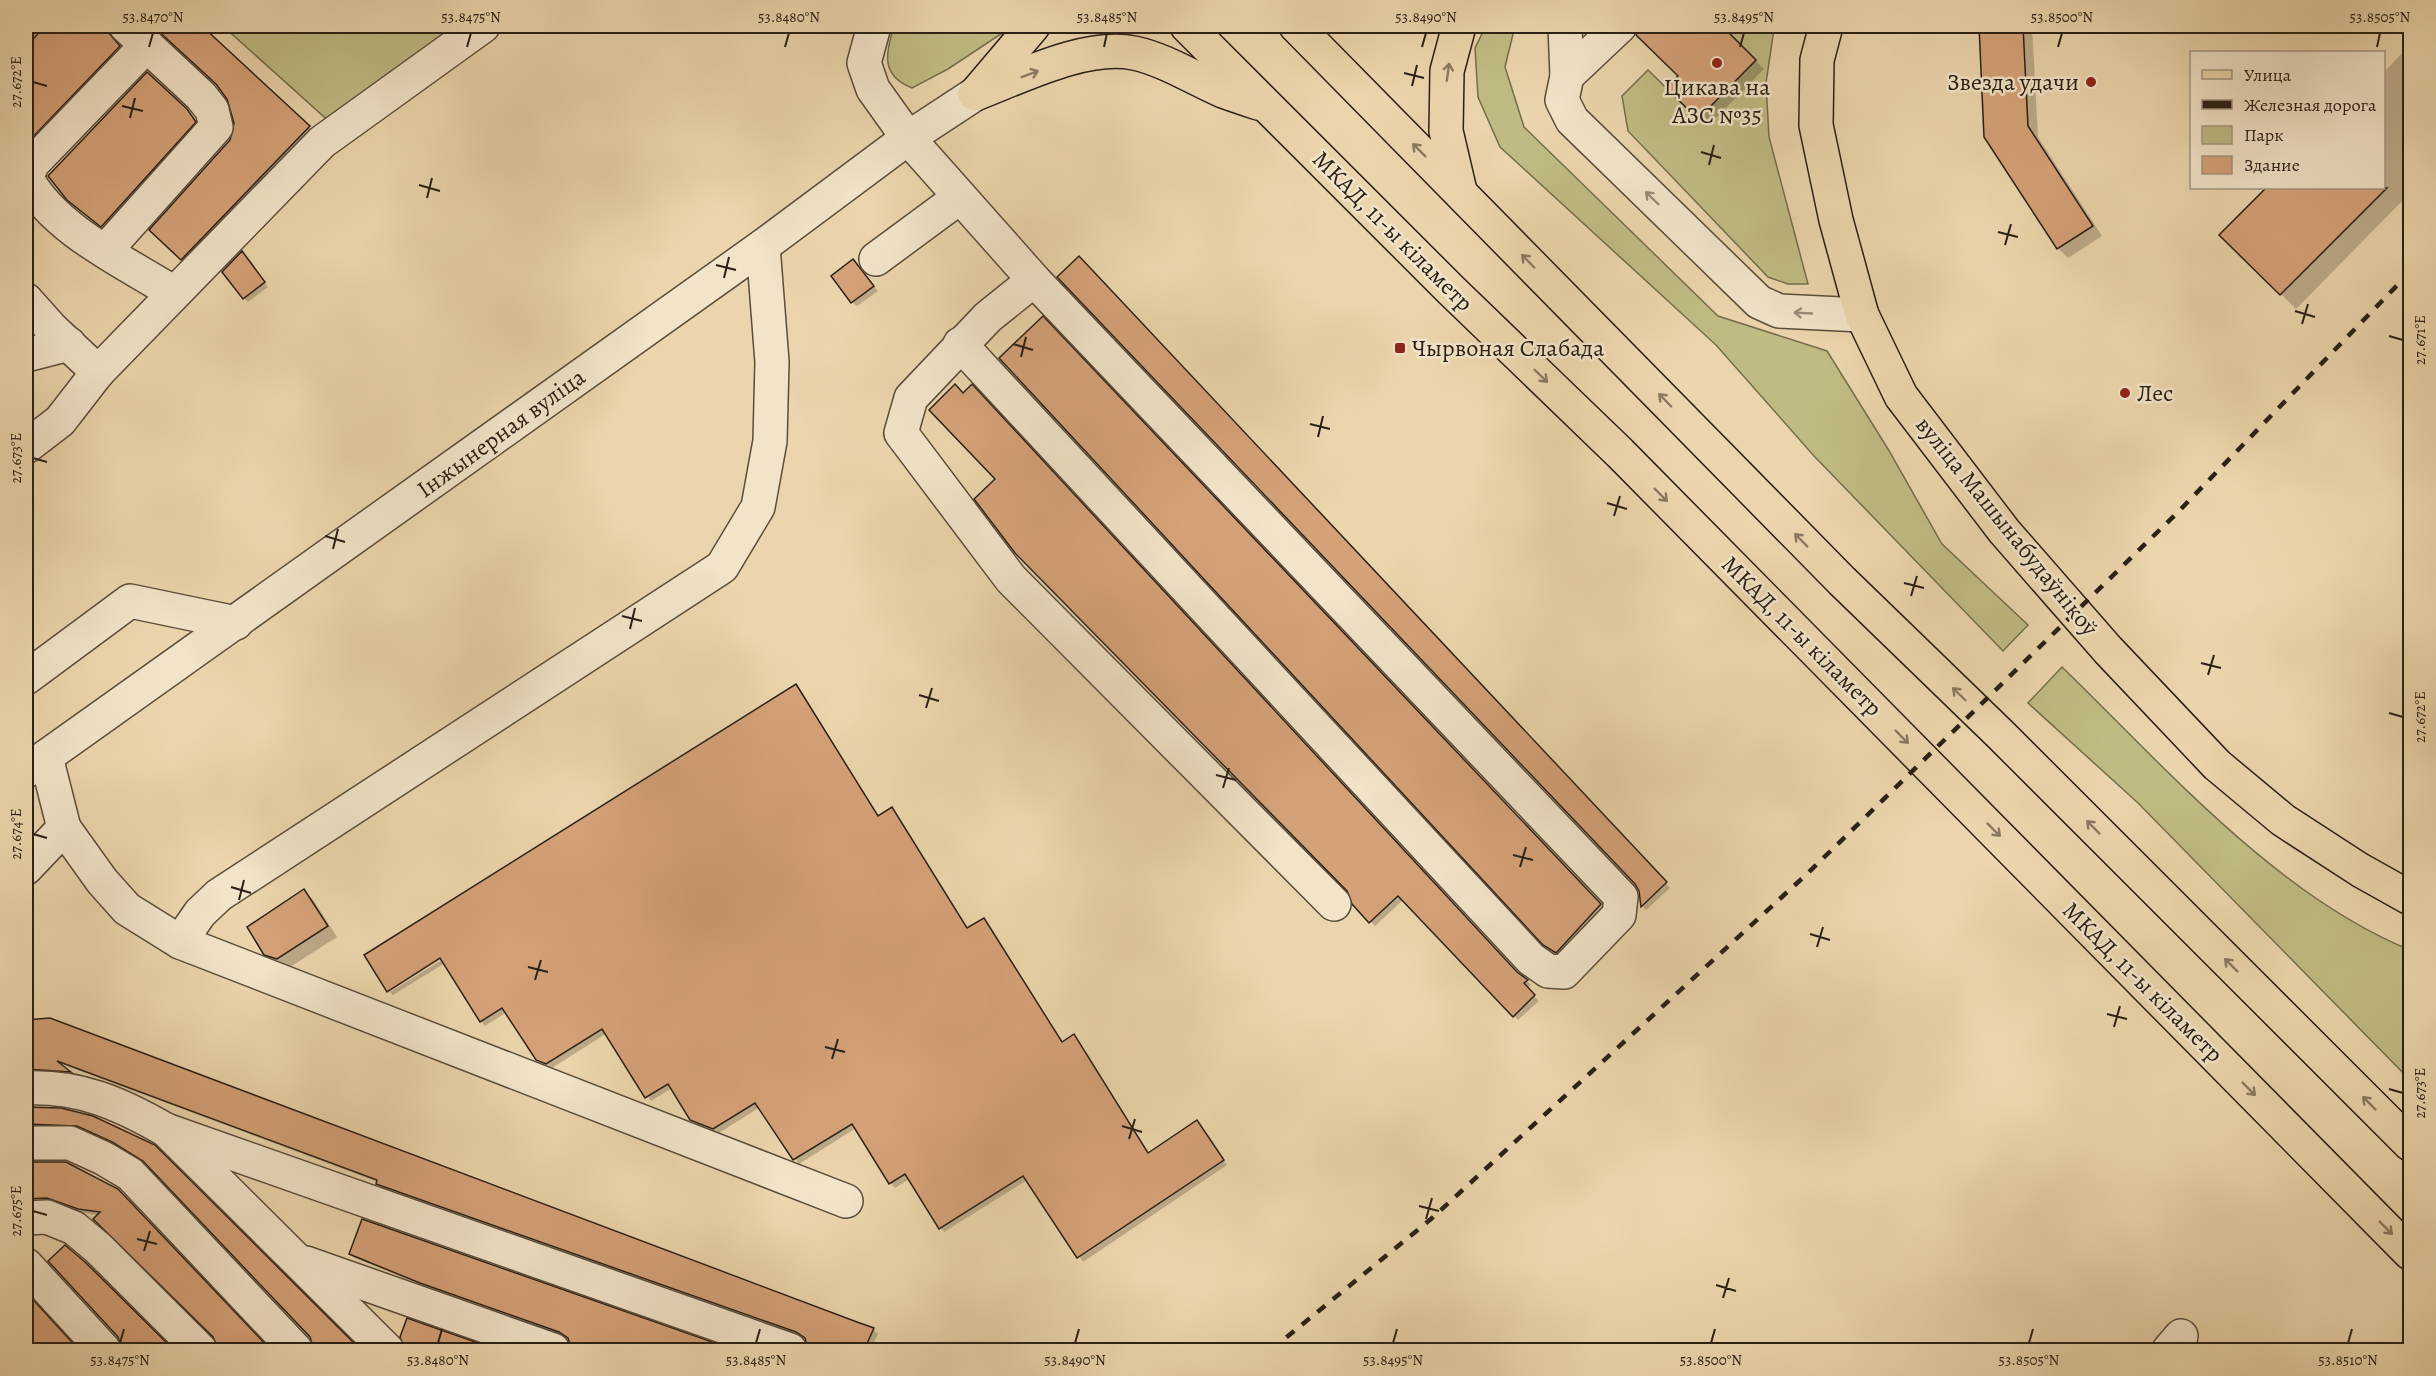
<svg xmlns="http://www.w3.org/2000/svg" width="2436" height="1376" font-family="Alegreya,serif">
  <rect width="100%" height="100%" fill="#ebd5ac"/>
  <filter id="stains"><feTurbulence type="fractalNoise" baseFrequency=".00333" numOctaves="4"/><feColorMatrix values="0 0 0 0 .2 0 0 0 0 .09 0 0 0 0 .02 0 0 0 .5 -.17"/></filter>
  <radialGradient id="worn" r=".72"><stop offset=".6" stop-color="#630" stop-opacity="0"/><stop offset="1" stop-color="#630" stop-opacity=".3"/></radialGradient>
  <g fill="#c0bb84" stroke="#746e4d" stroke-width="1.5">
    <path d="M223,26H464L332,124Z"/>
    <path d="M894,26H1013L948,69L912,88C880,75 886,54 894,26Z"/>
    <path d="M1486,26H1515L1505,67L1524,127L1718,316L1827,351L1888,449L1942,544L2028,625L2003,651L1814,456L1716,345L1500,147L1478,97L1475,48Z"/>
    <path d="M1722,26H1773L1774,29L1766,83L1769,137L1808,284H1788L1768,277L1628,131L1622,96L1648,70L1698,119L1756,60Z"/>
    <path d="M2062,667C2164,766 2277,896 2410,950V1080L2138,803L2028,703Z"/>
  </g>
  <g fill="#0003">
    <path d="M26,26H113L112,38L123,51L26,153Z"/>
    <path d="M155,26H200L314,132L186,264L151,230L232,140L236,123L232,105L216,82Z"/>
    <path d="M1639,26H1720L1764,69L1707,127L1668,88L1680,76L1638,34Z"/>
    <path d="M1980,26H2032L2038,137L2102,236L2068,258L2058,248L1986,138Z"/>
    <path d="M2410,45V193L2296,309L2222,235L2269,188H2384V72Z"/>
    <path d="M147,74L192,115L199,127L106,230L74,204Z"/>
    <path d="M246,258L268,287L248,302L244,298Z"/>
    <path d="M1079,259L1670,888L1646,910L1642,906L1640,891L1636,883Z"/>
    <path d="M853,261L878,291L857,306L852,302Z"/>
    <path d="M1043,319L1605,909L1560,956L1550,949Z"/>
    <path d="M26,375L29,379L26,391Z"/>
    <path d="M1016,552L1527,981L1531,985L1527,989L1539,1001L1518,1020L1404,899L1375,926L1353,904L1349,890Z"/>
    <path d="M796,686L879,817L970,935L984,920L989,924L1063,1043L1074,1036L1078,1041L1149,1154L1201,1127L1227,1165L1083,1262L1027,1180L944,1232L909,1179L895,1188L891,1183L856,1128L799,1164L760,1107L719,1133L697,1125L672,1088L651,1101L607,1033L552,1068L542,1064L507,1012L485,1026L481,1021L445,963L393,995L390,992L448,956Z"/>
    <path d="M304,891L314,901L337,937L287,969L276,964L265,954Z"/>
    <path d="M50,1020L873,1329L878,1334L874,1342L882,1350H810L806,1339L802,1336L382,1188L378,1182L59,1063L73,1076L26,1075V1022Z"/>
    <path d="M26,1107L61,1110L154,1146L359,1350H316L311,1336L146,1162L117,1145L76,1128L26,1130Z"/>
    <path d="M26,1161L66,1163L117,1190L269,1350H220L215,1337L99,1215L84,1213L52,1202L26,1206Z"/>
    <path d="M363,1221L731,1350H573L570,1340L565,1336L426,1287L355,1258L350,1254Z"/>
    <path d="M65,1247L171,1350H124V1346Z"/>
    <path d="M26,1294L78,1350H26Z"/>
    <path d="M408,1320L494,1350H406Z"/>
  </g>
  <g fill="#d5a178" stroke="#292016" stroke-width="1.5">
    <path d="M45,26H108V32L120,46L26,144V47Z"/>
    <path d="M153,26H202L310,126L181,260L149,230L230,140L234,123L227,99L216,84Z"/>
    <path d="M1638,26H1722L1756,60L1698,119L1666,88L1678,76L1636,35Z"/>
    <path d="M1979,26H2023L2028,126L2093,226L2057,249L1984,137Z"/>
    <path d="M147,72L187,109L196,122L101,227L67,200L48,176Z"/>
    <path d="M2266,188H2387L2280,295L2219,235Z"/>
    <path d="M242,251L265,282L243,299L222,272Z"/>
    <path d="M1079,256L1667,882L1641,907L1639,891L1635,884L1057,277Z"/>
    <path d="M853,259L874,286L851,303L831,276Z"/>
    <path d="M1043,316L1601,904L1556,953L1543,945L999,358Z"/>
    <path d="M955,384L963,393L972,384L1517,972L1528,980L1524,983L1535,995L1513,1017L1398,896L1369,923L1352,904L1347,891L1015,553L974,499L995,479L929,410Z"/>
    <path d="M796,684L878,816L892,807L967,928L984,918L1062,1042L1074,1034L1148,1153L1197,1120L1224,1160L1077,1258L1023,1176L939,1229L905,1174L889,1184L852,1124L793,1160L755,1103L713,1129L690,1120L668,1084L645,1098L602,1029L546,1064L536,1060L502,1008L480,1022L440,958L387,992L364,955Z"/>
    <path d="M304,889L328,926L277,959L264,955L247,927Z"/>
    <path d="M50,1018L857,1322L874,1328L864,1350H808L805,1338L796,1332L376,1184L377,1180L57,1061L71,1072L26,1069V1020Z"/>
    <path d="M26,1107L61,1108L93,1116L155,1145L361,1350H314L310,1337L143,1161L112,1142L77,1126L26,1124Z"/>
    <path d="M26,1162H66L118,1189L271,1350H218L213,1337L93,1219L100,1212L78,1209L47,1198L26,1199Z"/>
    <path d="M362,1219L735,1350H571L568,1338L559,1332L420,1283L349,1254Z"/>
    <path d="M65,1245L85,1262L174,1350H122L118,1337L48,1261Z"/>
    <path d="M26,1292L79,1350H26Z"/>
    <path d="M407,1318L498,1350H405L400,1337Z"/>
  </g>
  <g fill="none" stroke-linecap="round" stroke-linejoin="round">
    <g stroke="#5a4d3c" stroke-width="36">
      <g id="minor">
        <path d="M874,26L864,63L873,89L908,138L1034,280L1621,897L1619,915L1564,972L1548,971L1531,959L960,344"/>
        <path d="M1565,26L1567,76"/>
        <path d="M1620,26L1567,76L1562,100L1572,120L1759,302L1779,311L1862,315"/>
        <path d="M147,45L33,163L26,177C54,230 125,262 174,293"/>
        <path d="M106,250L216,127L212,110L201,96L126,26"/>
        <path d="M876,259L960,197"/>
        <path d="M1034,280L988,317L911,398L901,433L1011,579L1334,904"/>
        <path d="M26,300L52,329L98,372"/>
        <path d="M26,355L69,344"/>
        <path d="M26,447L60,421L98,372L322,142L483,26"/>
        <path d="M26,678L130,601L236,623"/>
        <path d="M26,771L763,246L908,138L975,94"/>
        <path d="M64,828L102,881L127,909L180,942L846,1201"/>
        <path d="M26,868L64,828L46,757"/>
        <path d="M180,942L200,913L219,895L722,567L758,507L770,441L772,362L763,246"/>
        <path d="M26,1088C80,1086 119,1103 166,1130L387,1350"/>
        <path d="M166,1130L790,1350"/>
        <path d="M26,1143H70L103,1158L130,1174L296,1350"/>
        <path d="M26,1218L47,1217L74,1228L98,1248L200,1350"/>
        <path d="M306,1263L553,1350"/>
        <path d="M26,1265L104,1350"/>
        <path d="M2169,1350L2181,1336"/>
      </g>
    </g>
    <g stroke="#292016" stroke-width="36">
      <path id="major" d="M1826,26L1817,60L1816,125L1836,220L1862,315L1901,396L2004,531L2108,650L2217,765L2283,820L2360,870L2410,898"/>
    </g>
    <g stroke="#292016" stroke-width="36">
      <g id="highway">
        <path d="M1187,26L1452,291L1620,453L2410,1253"/>
        <path d="M1296,26L1842,581L2001,735L2410,1144"/>
        <path d="M1459,26L1447,71L1446,131L1460,191"/>
        <path d="M978,91L1033,26"/>
        <path d="M975,94C1020,77 1086,43 1134,53C1166,60 1193,78 1223,91C1234,95 1246,99 1258,103"/>
      </g>
    </g>
    <use href="#minor" stroke="#f2e4c9" stroke-width="33"/>
    <use href="#major" stroke="#ebd5ac" stroke-width="33"/>
    <use href="#highway" stroke="#ebd5ac" stroke-width="33"/>
    <path stroke="#292016" stroke-width="4.5" stroke-dasharray="10 10" stroke-linecap="butt" d="M1271,1350L1431,1219L1808,873L2178,512L2410,272"/>
  </g>
  <defs><path id="oneway-shaft" d="M-6 0H5M1.5-3L5.5 0L1.5 3" fill="none" stroke-width="1.6" stroke-linecap="round" stroke-linejoin="round" transform="scale(1.5)"/></defs>
  <g stroke="#8a7a61">
    <use href="#oneway-shaft" transform="translate(1448 72) rotate(-82)"/>
    <use href="#oneway-shaft" transform="translate(1030 74) rotate(-20)"/>
    <use href="#oneway-shaft" transform="translate(1419 150) rotate(-135)"/>
    <use href="#oneway-shaft" transform="translate(1528 261) rotate(-134)"/>
    <use href="#oneway-shaft" transform="translate(1541 376) rotate(44)"/>
    <use href="#oneway-shaft" transform="translate(1665 400) rotate(-134)"/>
    <use href="#oneway-shaft" transform="translate(1661 495) rotate(45)"/>
    <use href="#oneway-shaft" transform="translate(1801 540) rotate(-134)"/>
    <use href="#oneway-shaft" transform="translate(1959 694) rotate(-136)"/>
    <use href="#oneway-shaft" transform="translate(1902 737) rotate(45)"/>
    <use href="#oneway-shaft" transform="translate(2093 827) rotate(-135)"/>
    <use href="#oneway-shaft" transform="translate(1994 830) rotate(45)"/>
    <use href="#oneway-shaft" transform="translate(2231 965) rotate(-135)"/>
    <use href="#oneway-shaft" transform="translate(2249 1089) rotate(45)"/>
    <use href="#oneway-shaft" transform="translate(2369 1103) rotate(-135)"/>
    <use href="#oneway-shaft" transform="translate(2386 1228) rotate(45)"/>
  </g>
  <g stroke="#988c78">
    <use href="#oneway-shaft" transform="translate(1652 198) rotate(-136)"/>
    <use href="#oneway-shaft" transform="translate(1803 313) rotate(-177)"/>
  </g>
  <path fill="none" stroke="#292016" stroke-width="2" d="M149,47L153,33M467,47L471,33M785,47L789,33M1104,47L1107,33M1422,47L1426,33M1740,47L1744,33M2058,47L2062,33M2377,47L2380,33M1404,73L1424,78M33,82L47,86M1412,86L1417,65M122,106L143,111M130,118L135,98M1701,152L1721,158M1709,165L1714,145M419,185L440,191M427,198L432,178M1998,232L2018,237M2005,245L2011,224M716,265L736,270M724,278L729,257M2295,311L2315,317M2302,324L2308,304M2389,336L2403,340M1013,344L1033,350M1021,357L1026,337M1310,424L1330,429M1318,437L1323,416M33,458L47,462M1607,503L1627,509M1614,516L1620,496M325,536L345,542M333,549L338,529M1904,583L1924,588M1911,596L1917,576M622,616L642,621M630,629L635,608M2201,663L2221,668M2208,675L2214,655M919,695L939,701M926,708L932,688M2389,713L2403,717M1216,775L1236,780M1223,788L1229,768M33,834L47,838M1513,855L1533,860M1520,867L1526,847M231,887L251,893M239,900L244,880M1810,934L1830,940M1817,947L1823,927M528,967L548,972M535,980L541,960M2107,1014L2127,1019M2114,1027L2120,1006M825,1047L845,1052M832,1059L838,1039M2389,1089L2403,1093M1122,1126L1142,1132M1129,1139L1135,1119M1419,1206L1439,1211M33,1211L47,1215M1426,1219L1432,1198M137,1239L157,1244M144,1251L150,1231M1716,1285L1736,1291M1723,1298L1729,1278M120,1343L124,1329M438,1343L442,1329M756,1343L760,1329M1075,1343L1079,1329M1393,1343L1397,1329M1711,1343L1715,1329M2029,1343L2033,1329M2348,1343L2352,1329"/>
  <g fill="#8f2418" stroke="#f2e4c9" stroke-width="2">
    <circle cx="1717" cy="63" r="6"/>
    <circle cx="2091" cy="82" r="6"/>
    <rect x="1394" y="342" width="12" height="12" rx="3"/>
    <circle cx="2125" cy="393" r="6"/>
  </g>
  <g text-anchor="middle" dominant-baseline="central" stroke-width="5" stroke-linejoin="round" paint-order="stroke">
    <g font-size="24" fill="#292016" stroke="#f2e4c9" text-anchor="start">
      <text x="2079" y="82" text-anchor="end">Звезда удачи</text>
      <text x="1717" y="87" text-anchor="middle">Цикава на<tspan x="1717" dy="28">АЗС №35</tspan></text>
      <text x="1412" y="348">Чырвоная Слабада</text>
      <text x="2137" y="393">Лес</text>
    </g>
    <g font-size="24" fill="#292016" stroke="#f2e4c9">
      <text transform="translate(1393 231) rotate(45)">МКАД, 11-ы кіламетр</text>
      <text transform="translate(501 433) rotate(-36)">Інжынерная вуліца</text>
      <text transform="translate(2007 526) rotate(51)">вуліца Машынабудаўнікоў</text>
      <text transform="translate(1802 636) rotate(45)">МКАД, 11-ы кіламетр</text>
      <text transform="translate(2143 982) rotate(45)">МКАД, 11-ы кіламетр</text>
    </g>
  </g>
  <rect width="2436" height="1376" fill="none" stroke="#ebd5ac" stroke-width="66"/>
  <rect x="2190" y="51" width="195" height="138" fill="#f2e4c9" stroke="#a29681" stroke-width="1.5"/>
  <rect x="2202" y="70" width="30" height="9" fill="#ebd5ac" stroke="#a29681" stroke-width="1.5"/>
  <text x="2244" y="81" font-size="18" fill="#292016">Улица</text>
  <rect x="2202" y="100" width="30" height="9" fill="#292016" stroke="#a29681" stroke-width="1.5"/>
  <text x="2244" y="111" font-size="18" fill="#292016">Железная дорога</text>
  <rect x="2202" y="126" width="30" height="18" fill="#c0bb84" stroke="#a29681" stroke-width="1.5"/>
  <text x="2244" y="141" font-size="18" fill="#292016">Парк</text>
  <rect x="2202" y="156" width="30" height="18" fill="#d5a178" stroke="#a29681" stroke-width="1.5"/>
  <text x="2244" y="171" font-size="18" fill="#292016">Здание</text>
  <rect x="33" y="33" width="2370" height="1310" fill="none" stroke="#292016" stroke-width="2"/>
  <g font-size="15" text-anchor="middle" fill="#292016">
    <text x="153" y="22">53.8470°N</text>
    <text x="471" y="22">53.8475°N</text>
    <text x="789" y="22">53.8480°N</text>
    <text x="1107" y="22">53.8485°N</text>
    <text x="1426" y="22">53.8490°N</text>
    <text x="1744" y="22">53.8495°N</text>
    <text x="2062" y="22">53.8500°N</text>
    <text x="2380" y="22">53.8505°N</text>
    <text transform="translate(16 82) rotate(-90)" y="5">27.672°E</text>
    <text transform="translate(2420 340) rotate(-90)" y="5">27.671°E</text>
    <text transform="translate(16 458) rotate(-90)" y="5">27.673°E</text>
    <text transform="translate(2420 717) rotate(-90)" y="5">27.672°E</text>
    <text transform="translate(16 834) rotate(-90)" y="5">27.674°E</text>
    <text transform="translate(2420 1093) rotate(-90)" y="5">27.673°E</text>
    <text transform="translate(16 1211) rotate(-90)" y="5">27.675°E</text>
    <text x="120" y="1365">53.8475°N</text>
    <text x="438" y="1365">53.8480°N</text>
    <text x="756" y="1365">53.8485°N</text>
    <text x="1075" y="1365">53.8490°N</text>
    <text x="1393" y="1365">53.8495°N</text>
    <text x="1711" y="1365">53.8500°N</text>
    <text x="2029" y="1365">53.8505°N</text>
    <text x="2348" y="1365">53.8510°N</text>
  </g>
  <rect width="100%" height="100%" filter="url(#stains)"/>
  <rect width="100%" height="100%" fill="url(#worn)"/>
</svg>
